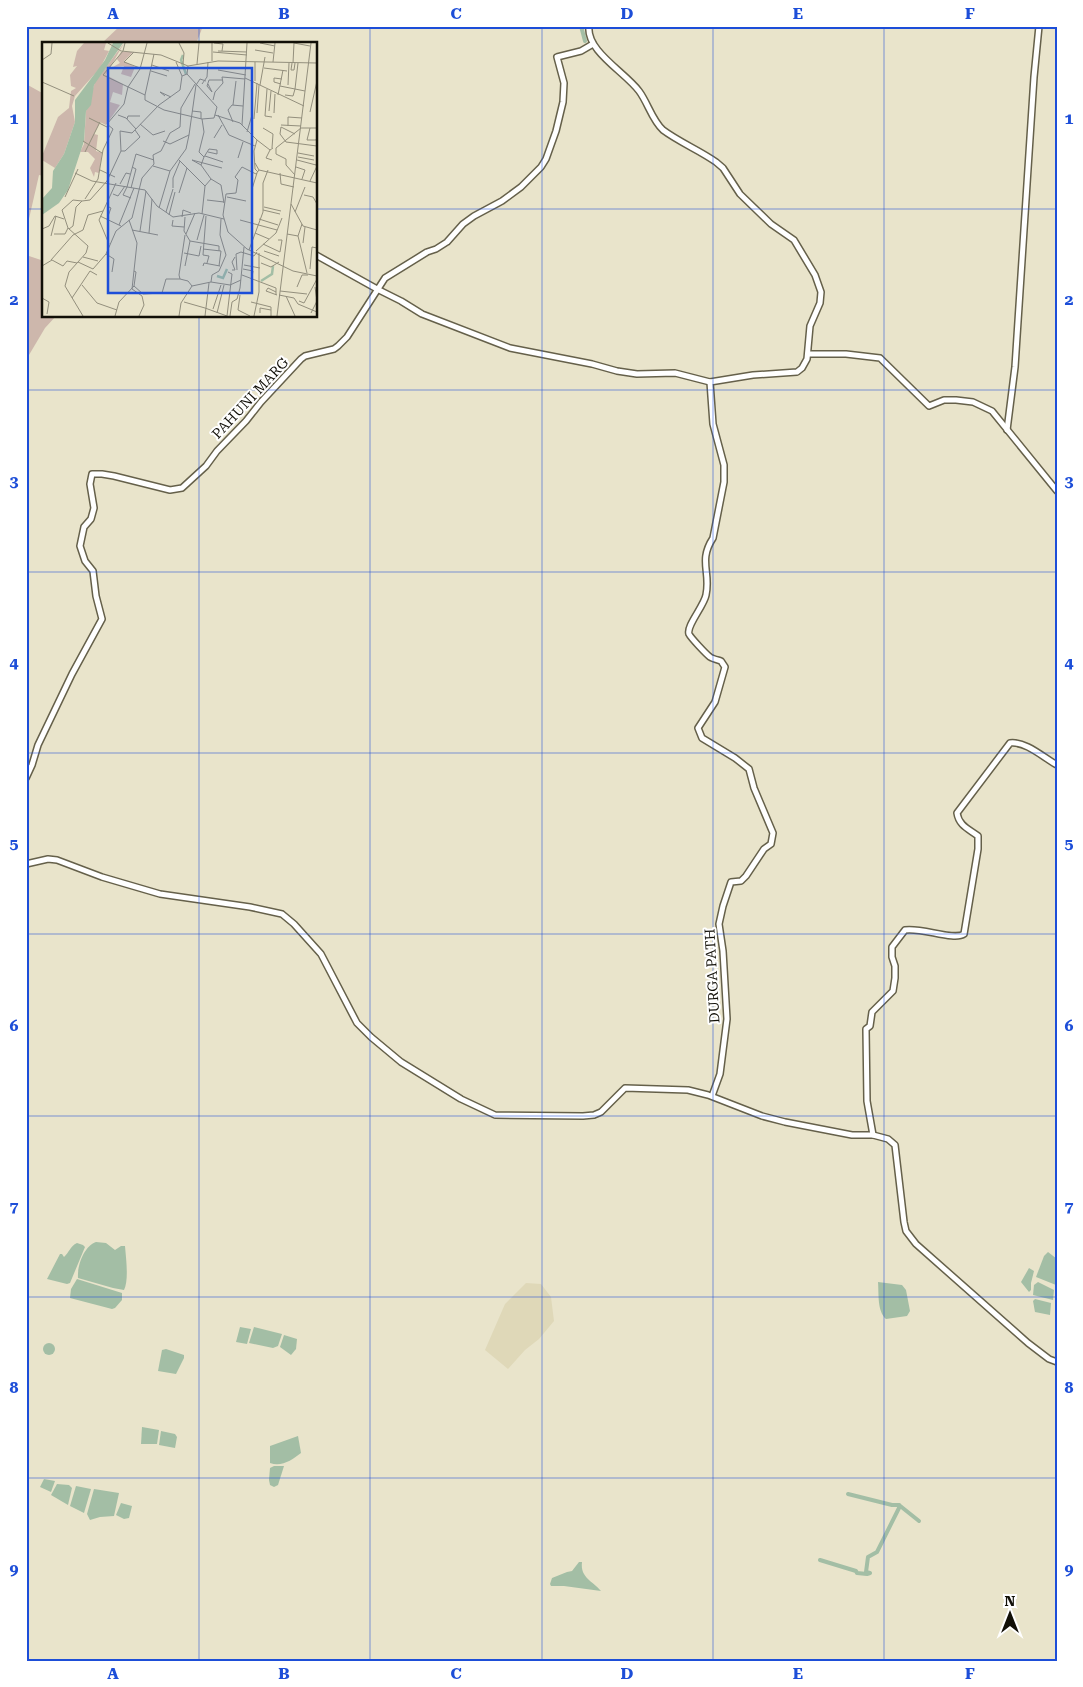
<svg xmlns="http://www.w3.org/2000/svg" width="1083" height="1687" font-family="'Roboto Serif',serif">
  <rect width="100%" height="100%" fill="#e9e4cb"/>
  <path fill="#dfd8b8" d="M526,1283L541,1284L551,1297L554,1321L539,1339L525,1350L508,1369L485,1350L505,1304Z"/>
  <g fill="#cdb7ac">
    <path d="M120,26H203L196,44L102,43Z"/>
    <path d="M26,84L44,94V176L39,175L26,232Z"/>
    <path d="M26,255L44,261V316H56L45,328L26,360Z"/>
  </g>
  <g fill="#a3bea5">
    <path d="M96,1242L106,1243L115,1250L121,1246H125C126,1258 129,1280 124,1290L113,1288L78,1278C77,1266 84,1246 96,1242Z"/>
    <path d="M77,1243L83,1245L85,1247L70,1283L67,1284L47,1279L60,1254H62L64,1257C69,1253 70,1246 77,1243Z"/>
    <path d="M1048,1252L1057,1259L1056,1285L1036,1277L1044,1256Z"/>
    <path d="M1029,1268L1034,1271L1031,1283V1290L1029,1292L1021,1282Z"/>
    <path d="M77,1279L122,1293V1300L115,1308L112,1309L70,1298L71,1289Z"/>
    <path d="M878,1282L902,1285L906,1290L910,1311L907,1316L886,1319C877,1311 879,1294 878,1282Z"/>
    <path d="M1038,1282L1054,1290L1053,1300L1033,1295L1034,1285Z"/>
    <path d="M1035,1299L1051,1303L1050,1315L1035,1312L1033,1301Z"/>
    <path d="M240,1327L251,1329L247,1344L236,1342Z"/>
    <path d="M254,1327L282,1334L278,1346L273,1348L249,1343Z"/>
    <path d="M284,1335L297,1339L296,1349L291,1355L280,1347Z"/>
    <circle cx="49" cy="1349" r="6"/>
    <path d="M166,1349L184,1355V1358L176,1374L158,1371L162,1350Z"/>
    <path d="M142,1427L159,1430L157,1444H141Z"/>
    <path d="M161,1431L175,1434L177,1437L175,1448L159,1445Z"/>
    <path d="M298,1436L301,1453C292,1460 282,1467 270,1463V1446Z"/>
    <path d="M274,1466H284L278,1485L274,1487L270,1485L269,1480L270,1468Z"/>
    <path d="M44,1479L55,1481L51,1492L40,1487Z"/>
    <path d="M57,1484L69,1485L72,1488L68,1505L51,1495Z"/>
    <path d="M76,1486L91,1489L84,1513L70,1506Z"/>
    <path d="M94,1489L119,1493L114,1516L100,1517L90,1520L87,1514Z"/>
    <path d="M121,1503L132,1506L129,1518L124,1519L116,1515Z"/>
    <path d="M579,1562H582C580,1578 593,1581 601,1591L564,1586H551L550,1584L552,1578L567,1572L572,1571Z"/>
  </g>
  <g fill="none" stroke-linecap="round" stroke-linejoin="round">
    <g stroke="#a3bea5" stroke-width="4">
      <path d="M581,26L585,41"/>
      <path d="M848,1494L892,1505H899L919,1521"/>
      <path d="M820,1560L856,1571L857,1573L867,1574L870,1573L866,1572L868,1557L877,1552L899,1508V1505"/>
    </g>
    <g stroke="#65604a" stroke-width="8">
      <g id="minor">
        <path d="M589,26C586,51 625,72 639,91C648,103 652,120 663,130C679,142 699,150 716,162L723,168L740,194L771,224L794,240L815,275L821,292L820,303L810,326L807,359L802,368L797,372L753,375L710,382L713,424L724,465V482L713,538C698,561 711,572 706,595C704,606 686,626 689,634C691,638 706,654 710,657C713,659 718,660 721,661L725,667L715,702L698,728L702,738L735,758L749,769L754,788L773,833L771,844L764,849L746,876L741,881L731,882L723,906L719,924L723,951L727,1019L720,1074L712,1096"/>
        <path d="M316,255L377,289L401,301L422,314L510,348L592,364L617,371L637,374L675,373L710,382"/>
        <path d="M808,354H846L880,358L929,406L944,400H956L973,402L992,411L1057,491"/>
        <path d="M1007,430L1015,367L1034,77L1039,26"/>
        <path d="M26,778L32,765L38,745L72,674L102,619L96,596L93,571L85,561L80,546L84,527L91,519L94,508L90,484L92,474H102L114,476L170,490L182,488L206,466L217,451L246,421L261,402L301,359L305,356L334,349L338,346L347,337L385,278L427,252L436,249L447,242L463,224L474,216L502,201L521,187L541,167L546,159L556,131L563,102L564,83L557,57L581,51L593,44"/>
        <path d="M26,864L48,859L57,860L102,877L160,894L250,907L282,914L294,924L321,954L357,1023L371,1037L401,1062L461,1099L495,1115L583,1116L594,1115L601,1112L625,1088L688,1090L708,1095L762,1116L785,1122L852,1135H873L888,1139L895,1145L904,1222L906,1231L916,1244L1028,1343L1049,1359L1057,1362"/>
        <path d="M873,1135L867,1101L866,1029L870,1026L872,1012L893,991L895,978V966L892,957V947L905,930C921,927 954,941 964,934L978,849V836C969,829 959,826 957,813L1010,743C1026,741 1044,758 1057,765"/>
      </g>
    </g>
    <use href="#minor" stroke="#fff" stroke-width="5"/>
  </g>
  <path fill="none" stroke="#1d4ed8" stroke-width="1" stroke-opacity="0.55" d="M199,26V44M370,26V1661M542,26V1661M713,26V1661M884,26V1661M26,209H44M316,209H1057M199,316V1661M26,390H1057M26,572H1057M26,753H1057M26,934H1057M26,1116H1057M26,1297H1057M26,1478H1057"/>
  <g text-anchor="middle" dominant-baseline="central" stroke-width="4" stroke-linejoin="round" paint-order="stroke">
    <g font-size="14" fill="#110f07" stroke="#fff">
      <text transform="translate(250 398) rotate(-47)">PAHUNI MARG</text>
      <text transform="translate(712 976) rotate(-93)">DURGA PATH</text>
    </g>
  </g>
  <g transform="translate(42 42)">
    <rect width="275" height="275" fill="#e9e4cb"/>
    <path d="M42,1H64L62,8L67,9L58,26L33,54L30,64L33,80L22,112L13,126L0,118V114L16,75L27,66L29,49L34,46L29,44L28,33L35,24L31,25L35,9ZM82,1L64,33L81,42L80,53L71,50L68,60L78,63L64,83L58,80L52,92L56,93L54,109L60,111L57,131L53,130L52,135L48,126L53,117L46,110H38L42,102L44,69L53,40ZM79,10H91L82,19L93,25L89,35L79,32L82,24L71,25L78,21L75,17Z" fill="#cdb7ac"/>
    <path d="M71,1H81L52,43L49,63L44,69L42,99L26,148L17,161L0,173V157L10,146L11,129L22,112L33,80V58L63,18Z" fill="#a3bea5"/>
    <path fill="none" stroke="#a3bea5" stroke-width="2.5" d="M141,13L139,18L144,32M175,234L181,236L185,227M219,239L230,232L231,224"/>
    <path fill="none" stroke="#938f7d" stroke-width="1" d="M66,1L79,9L119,13L146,24L176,19L275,21M83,1L81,9L61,33L103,53V58L122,68L160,77M137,1L142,11L141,22M170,1V19M172,1L181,2L180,9M218,1L233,4M252,1L268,4M213,8L231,11M176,9L205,10M92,10L82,20L98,26M171,10L205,13M0,18L9,12L10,1M134,20L140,34M213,20V39M231,20L233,1M250,21L249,28H252L253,21M251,21L252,1M155,22L157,1M110,23L127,29M146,24L145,32L175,65L172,76L160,77L162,90L157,110L162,115L159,123L169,137L163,144M222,26L245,29M176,28L204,33M109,29L125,34M203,36L262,64M0,40L32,54M160,42L165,35L166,20M166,42L170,50L165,44L167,38H180M239,42L232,40V36L240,37M218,43L223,15M246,43L247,21M238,44L263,49M225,47L223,74L230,75M253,47L256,21M103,53L112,12M236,53L241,28M243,53L251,54L253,47M123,54L118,50L129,55M171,58L173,50L181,41L180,35L203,37M191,63L194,39M150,69L159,70V77M227,69L229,49M268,70L275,39M215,71L217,43M232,71L233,52M76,73L84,76L94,87M173,73L198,81L215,98L212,109L213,127L216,130M176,73L187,93L213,104M47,76L65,85M85,77L86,74H98M212,77L215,41M191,80L186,68L190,63L201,64M98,82L111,93L123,89M200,83L205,1M239,83L259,84M246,84V75L260,76M221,86L231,92L230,106M268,86L265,98H274L275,95M205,90L210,73M253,92L239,85L238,92L244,100L275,104M172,96L180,83M215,98L228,108L231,106M41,99L60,111M121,99L128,102L147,93L154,43L158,37L164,39M228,108L224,116L230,118M79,109H83L98,95L93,88M43,110L58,80M256,111L272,114M163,114L181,120M162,115L167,107L175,108V112L166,110M256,115L272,118M196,116L201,100M137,118L163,144L160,172M255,118L274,123L275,120M213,121L217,128L214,132L200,125L193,135L196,138L194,151L184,152L181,173L186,190L205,207L251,229L275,234M159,123L150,118L180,126M111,124L128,129M254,125L263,128L260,137M58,128L73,135M217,128L275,141M33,131L50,139L103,148L115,164L131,175L157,171L182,177M238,131L239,142L252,145M253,133L244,123V117L234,112V106L259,86H275M169,137L179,143L182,161M268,139L275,124M78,142L84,131L88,132M85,145L94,112L112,118M85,145L81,153L89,156M89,146L94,127L90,125M131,146V136L138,119M210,147L215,131M137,151L145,126M71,152L76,154L83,144M262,153L271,155L275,162M23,155L36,127M185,155L204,159M43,157L56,137L61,108L71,87L65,82L82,62L86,45L98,27L105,1M165,158L182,160M40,159L31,158L20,168L26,186L46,204L44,211L27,230L23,244L41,274M249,162L261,184L275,188M65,164L69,166L65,177M222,165L239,169M117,166L128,129L144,107L147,93M221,168L238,172M124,170L131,147M253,170L263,145M127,173L133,150M58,174L79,184M164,174L161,213L167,214L165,221M140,175L141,168L149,171M143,175L142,189L148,199M217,177L236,183M87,178L95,201L90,247L100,254L102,263L97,274M131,178L130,184L142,185M198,178L235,188M77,183L92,146M0,187L7,184L13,174L22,177M27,187L31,184L34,165L40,159L48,158L65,139L79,109L78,89L90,91L117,63L138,48L140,34L145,32M90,188L116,193M98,189L104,149M107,191L110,157M213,191L227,197M12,192H23L26,186M144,192L153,171M245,192L256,194L260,182M9,194L14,174M256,194L265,231M155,198L162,173M148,199L177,204V209M261,201L263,185M67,202L57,178L74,141M221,202L238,210L240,198H236M161,207L179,209M207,208L221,170V141L226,128M214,209L234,191L240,176M222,209L237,214M142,211L157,214L159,204M64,212L72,217L70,230M41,215L56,219M9,218L31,193L41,188L46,173L61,169M36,220L51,227L64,212L74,189L90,176L100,136L112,122L111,113L119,109L128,91L138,85L139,66L153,42M219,221L229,225L237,220M202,223L218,226M0,224L10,218L21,224L25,219L35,221M143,224L148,199M161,224L162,221L178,224M177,224L179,209M201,227L211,229L210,235M268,227L270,205L275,206M190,228H193L190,220L193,215M195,228L194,212L199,210L212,214L215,210M200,233L234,246V253M169,240L170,233L177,229L184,213L178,193L179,177M40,243L55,261L75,268M92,244L101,252L120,251L124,237H138M150,244L169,240L188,243L199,238M255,245L260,233H266M238,249L265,252M234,250L226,246L224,249L235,253M198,253L196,268L208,274M237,253L252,256L256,262L275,270M244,254L253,274M0,256L7,260L5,272M30,256L48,229L55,233M257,259L262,261L275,237M142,260L163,266M209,260L229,265V268M163,266L185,274M171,267L179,243M175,271L182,243M218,271V266L229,268V274M269,271L275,259L273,245M73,274L77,260L92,244L94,230L92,229M137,274L139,261L150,244L146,239L138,237L137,233L143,193M163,274L167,241M185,274L190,232L186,230M188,274L190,260L195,257L198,246L202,205M212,274L217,250V211M235,274L269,1"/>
    <path fill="#1d4ed8" fill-opacity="0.15" stroke="#1d4ed8" stroke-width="2.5" d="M66,26H210V251H66Z"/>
    <rect width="275" height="275" fill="none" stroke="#110f07" stroke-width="2.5"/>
  </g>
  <rect width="1083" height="1687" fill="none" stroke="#ffffff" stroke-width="55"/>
  <g transform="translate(1010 1614)" stroke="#ffffff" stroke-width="4" paint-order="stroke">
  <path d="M0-4L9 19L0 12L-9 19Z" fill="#110f07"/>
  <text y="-8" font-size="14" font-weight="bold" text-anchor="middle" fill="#110f07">N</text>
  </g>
  <rect x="28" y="28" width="1028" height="1632" fill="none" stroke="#1d4ed8" stroke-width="2"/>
  <g font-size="16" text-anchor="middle" font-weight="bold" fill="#1d4ed8">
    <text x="113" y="19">A</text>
    <text x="284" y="19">B</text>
    <text x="456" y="19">C</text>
    <text x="627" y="19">D</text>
    <text x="798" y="19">E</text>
    <text x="970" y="19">F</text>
    <text x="14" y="124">1</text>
    <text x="1069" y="124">1</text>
    <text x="14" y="305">2</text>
    <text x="1069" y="305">2</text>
    <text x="14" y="487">3</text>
    <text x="1069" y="487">3</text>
    <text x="14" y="668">4</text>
    <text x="1069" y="668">4</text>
    <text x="14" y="849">5</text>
    <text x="1069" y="849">5</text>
    <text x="14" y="1031">6</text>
    <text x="1069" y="1031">6</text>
    <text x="14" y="1212">7</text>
    <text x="1069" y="1212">7</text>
    <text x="14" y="1393">8</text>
    <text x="1069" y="1393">8</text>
    <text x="14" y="1575">9</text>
    <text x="1069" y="1575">9</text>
    <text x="113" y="1679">A</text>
    <text x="284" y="1679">B</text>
    <text x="456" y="1679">C</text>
    <text x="627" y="1679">D</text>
    <text x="798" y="1679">E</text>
    <text x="970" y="1679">F</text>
  </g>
</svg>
